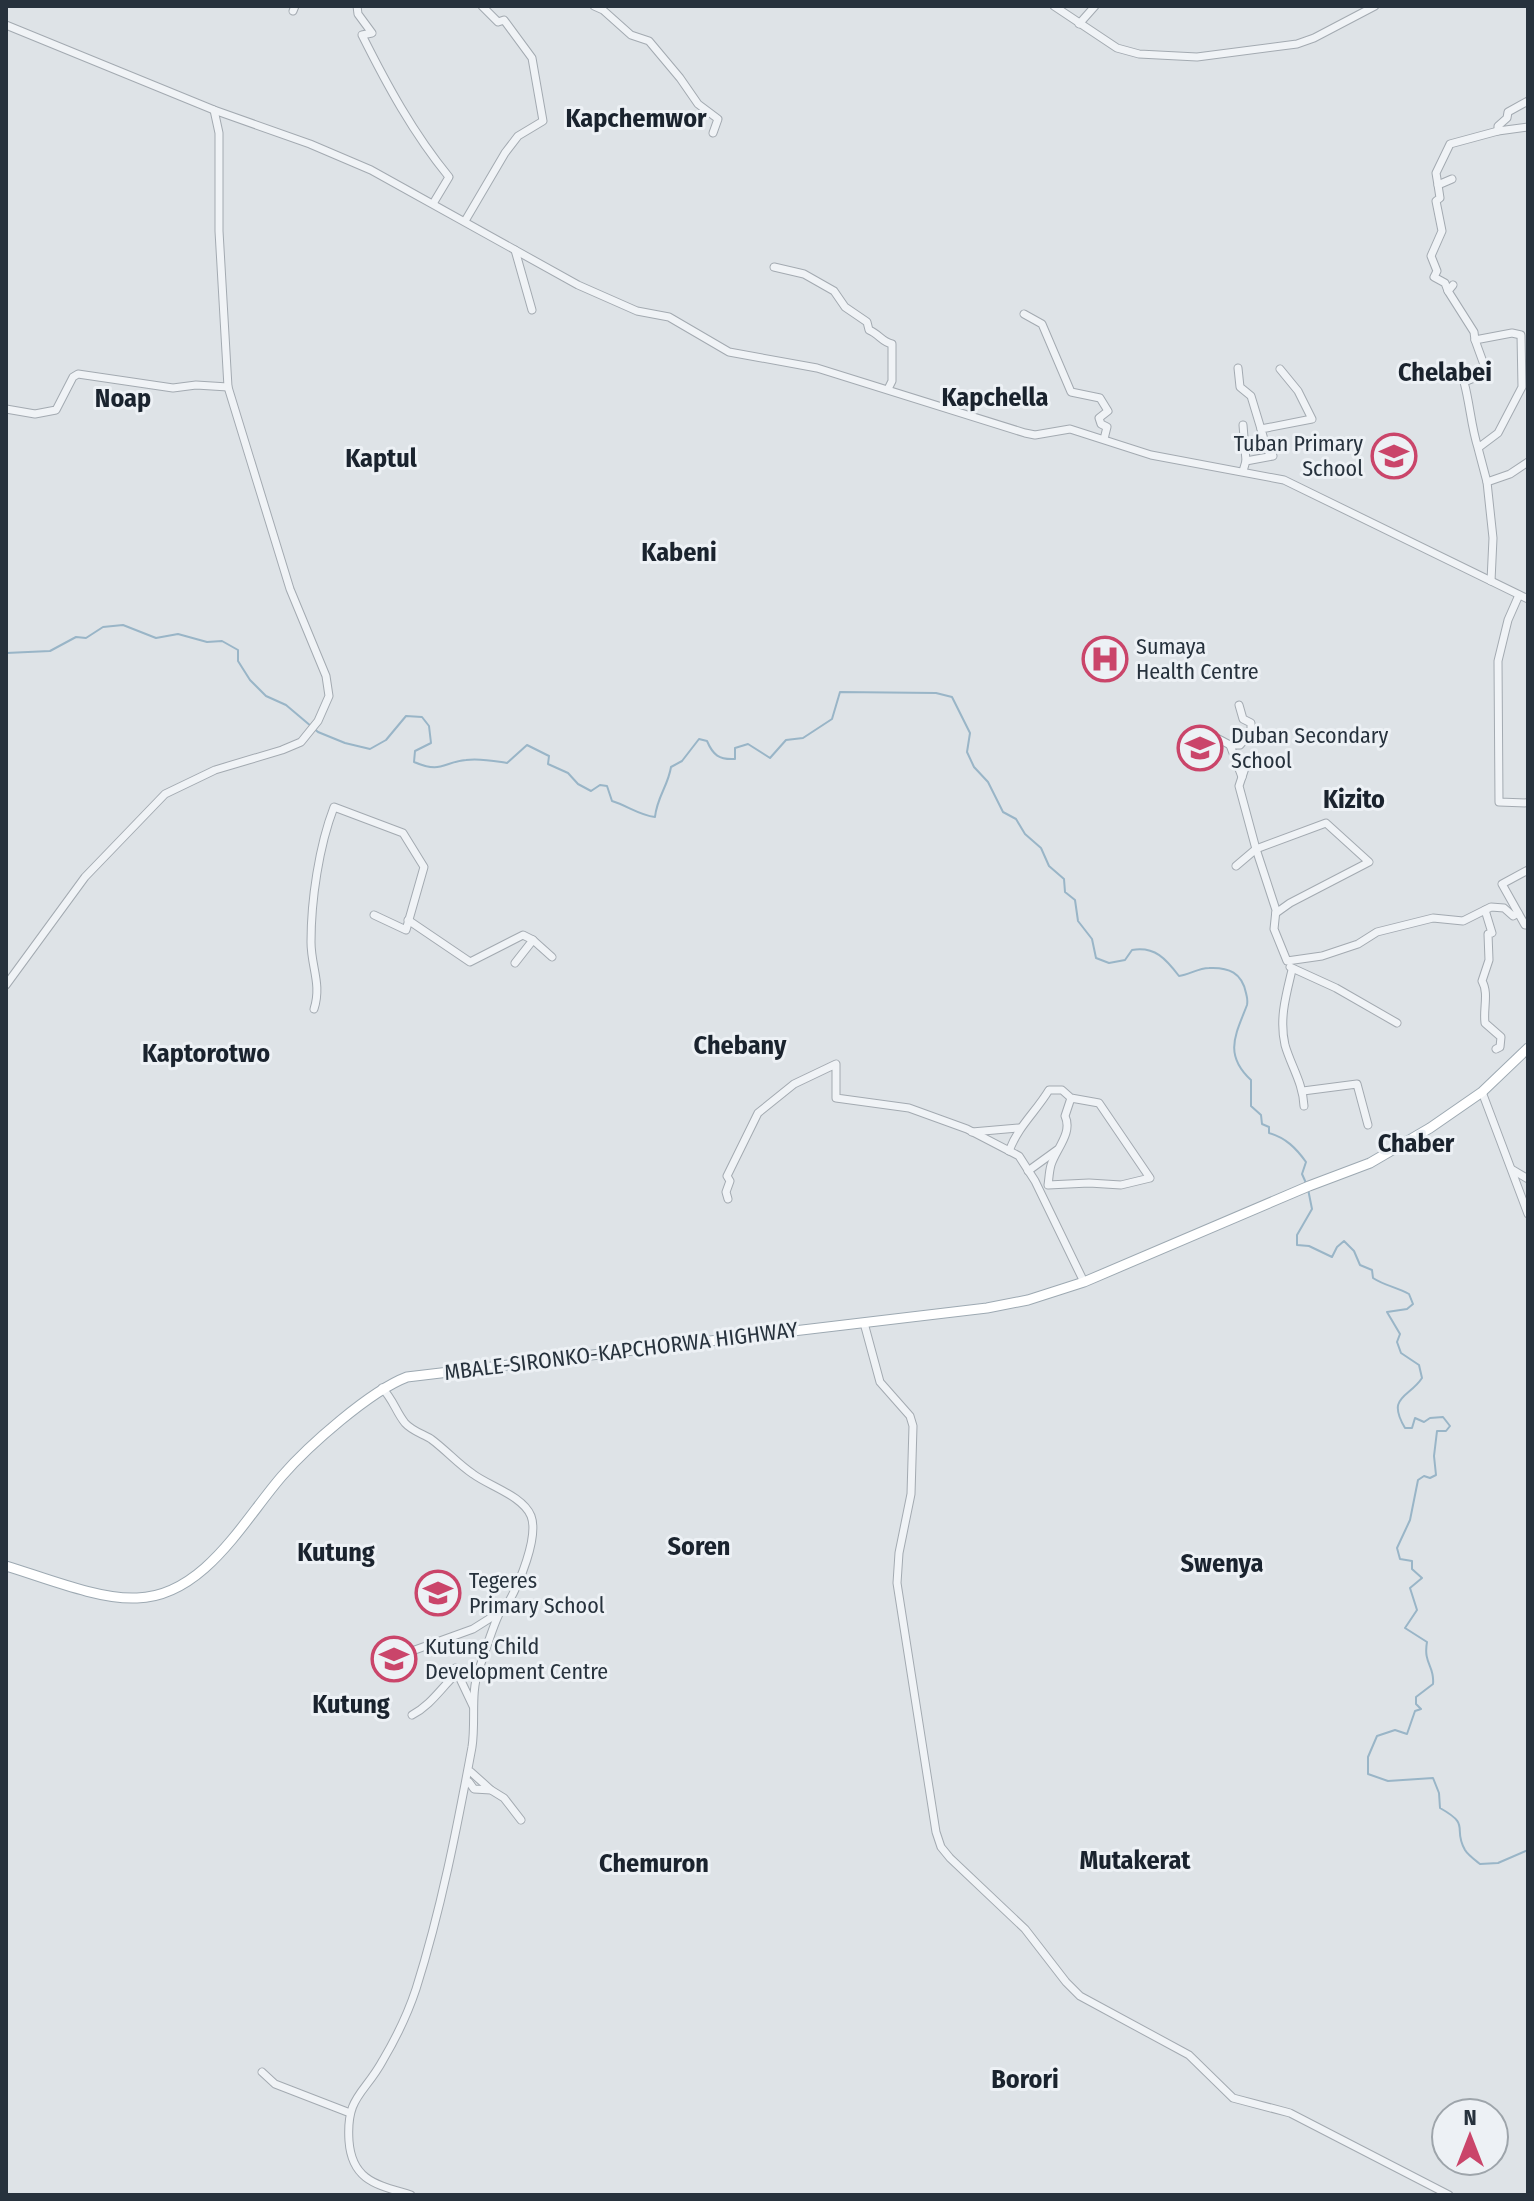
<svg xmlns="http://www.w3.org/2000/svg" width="1534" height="2201" font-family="'Fira Sans Condensed',sans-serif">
  <rect width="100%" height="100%" fill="#dee3e7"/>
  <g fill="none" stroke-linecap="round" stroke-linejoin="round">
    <g stroke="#99b5c7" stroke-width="2">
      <path d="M6,653L50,651L76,637L86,638L103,627L123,625L156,638L178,634L207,642L222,641L238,650V661L250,680L266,696L286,705L318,732L345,743L370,749L386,740L406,716L422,717L429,726L431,743L415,751L414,762C442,774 443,762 466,760C480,758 494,761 507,763L527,745L549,756L548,764L568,773L578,784L591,791L600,785L607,786L612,801C628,806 639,815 655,817C657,797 668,786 671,767L682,761L699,739L707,741C713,755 719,760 735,759V748L748,744L770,758L786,740L803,738L832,719L840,692L936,693L952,697L970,733L967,752L974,767L988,782L1003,812L1016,819L1025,834L1041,848L1049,866L1064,879L1065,892L1075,900L1078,921L1092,939L1096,958L1109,963L1125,960L1132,950C1155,946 1166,959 1179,976C1189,975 1198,968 1209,968C1229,967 1242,973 1246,993C1247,998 1248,999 1247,1005C1236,1034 1223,1054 1251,1080V1106L1261,1115L1262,1124L1269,1127V1133C1286,1138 1296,1148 1306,1162L1302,1174L1306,1183"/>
      <path d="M1308,1189L1312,1209L1297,1235V1245L1309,1246L1332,1257L1337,1247L1344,1241L1354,1251L1360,1265L1372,1270L1373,1278C1385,1286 1397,1287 1409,1294L1413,1304L1407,1309L1387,1312L1400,1334L1397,1342L1401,1353L1419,1365L1422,1378C1409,1398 1386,1396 1405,1428H1412L1415,1418L1424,1422L1430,1418L1443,1417L1450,1426L1446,1431H1437L1434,1456L1436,1475L1430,1478L1424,1476L1418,1480L1410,1520L1397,1548L1400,1559L1412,1561V1569L1422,1578L1410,1588L1417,1610L1405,1628L1427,1642C1423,1664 1435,1666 1433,1684L1416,1697V1704L1421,1709L1415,1711L1407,1734L1395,1730L1377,1736L1368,1757V1774L1388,1781L1433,1778L1439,1793L1440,1808C1472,1826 1452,1827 1465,1850C1468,1855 1475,1860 1480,1864L1498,1863L1528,1850"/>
    </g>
    <g stroke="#a3aab1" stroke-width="9">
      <g id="minor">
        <path d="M357,6L358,14L372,33L362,35C387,85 413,133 449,177L434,202"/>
        <path d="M594,6L603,10L631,35L649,41L680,78L698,104L718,119L713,133"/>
        <path d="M1054,6L1117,48L1139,54L1197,57L1297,44L1314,38L1375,6"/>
        <path d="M293,11L295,6"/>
        <path d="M1079,24L1095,6"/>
        <path d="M6,25L214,110L310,144L371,170L578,285L637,311L669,317L729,352L817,368L1025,433L1035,435L1070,429L1151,455L1284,480L1528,599"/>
        <path d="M1528,101L1508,112L1507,118L1498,126V131L1528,127"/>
        <path d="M1438,185L1436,173L1450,144L1498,131"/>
        <path d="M465,221L505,153L518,136L543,121L532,58L504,20L498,22L482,6"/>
        <path d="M515,250L532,310"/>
        <path d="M774,267L804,274L834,291L845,307L867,322L869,330C879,334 882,342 892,344V381L888,389"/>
        <path d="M1453,285L1448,291L1474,332L1475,340"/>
        <path d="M1448,291L1445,283L1434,277L1437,271L1431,256L1442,231L1436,201L1440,198L1438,185L1452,179"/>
        <path d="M1024,314L1042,324L1071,392L1100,398L1108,411L1099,418L1101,424L1107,427L1104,439"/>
        <path d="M1238,368L1240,387L1251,396L1261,429"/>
        <path d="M6,409L35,414L56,410L73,377L78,374L173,388L196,385L228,387"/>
        <path d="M1243,425L1246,461"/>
        <path d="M1478,448C1471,426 1470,404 1464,382L1487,373L1475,340L1512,333L1521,335L1522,387L1498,433L1478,448L1487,482L1510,474L1528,462"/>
        <path d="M1243,471L1246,461L1273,456L1267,450L1261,429L1312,419L1298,391L1280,369"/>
        <path d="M1487,482L1493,538L1491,581"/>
        <path d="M1519,595L1508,620L1498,661L1499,802L1528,803"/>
        <path d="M1213,736L1230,745L1242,777"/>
        <path d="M1230,745H1240L1251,732V723L1243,719L1239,705"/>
        <path d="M1248,759L1239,786L1256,849L1276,910L1274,929L1287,961L1322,956L1358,944L1377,932L1433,918L1463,921L1491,907L1504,908L1513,916L1518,913"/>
        <path d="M1236,866L1256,849L1326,823L1369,862L1290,903L1276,913"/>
        <path d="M1528,870L1502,884L1525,925H1528"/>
        <path d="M1485,910L1492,933L1488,934L1489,960L1482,981C1489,993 1483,1009 1485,1023L1501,1037L1500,1047L1496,1049"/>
        <path d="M408,920L470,962L523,935L533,940L515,963"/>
        <path d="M533,940L552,957"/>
        <path d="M1290,967L1336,988L1397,1023"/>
        <path d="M1292,970C1286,995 1279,1019 1285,1045C1291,1066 1303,1083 1304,1106"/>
        <path d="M6,985L85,877L165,794L215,770L282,750L301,742L318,721L329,696L326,676L290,589L228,387L219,231V133L214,110"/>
        <path d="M314,1009C322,984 311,967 311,942C311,900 319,846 334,807L403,833L424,867L406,930L374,915"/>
        <path d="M1303,1091L1357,1084L1368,1125"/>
        <path d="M1482,1092L1528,1214"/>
        <path d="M972,1132L1019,1128"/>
        <path d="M1009,1151C1019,1125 1035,1113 1049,1090H1062L1071,1098L1099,1103L1150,1178L1121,1185L1089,1183L1048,1185C1049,1179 1049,1172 1051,1165C1056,1149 1073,1133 1065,1116L1071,1098"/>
        <path d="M1513,1170L1528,1179"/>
        <path d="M1028,1171L1057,1150"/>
        <path d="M728,1199L726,1192L730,1181L727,1176L758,1113L794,1084L836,1064V1098L909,1108L967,1129L1019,1156L1035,1181L1084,1282"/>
        <path d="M864,1323L880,1382L910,1416L913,1426L911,1494L899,1553L897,1583L936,1832L941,1847L950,1858L1025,1929L1066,1982L1080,1996L1189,2055L1233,2098L1290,2113L1449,2195"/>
        <path d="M382,1388C393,1399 396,1412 405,1423C412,1431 423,1434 431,1439C446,1450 458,1464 473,1474C489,1486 523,1496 531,1516C539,1537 519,1584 508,1603C506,1606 502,1608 500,1612C493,1625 485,1653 479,1669C470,1693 476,1721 472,1747C457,1828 441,1910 416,1989C408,2013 396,2038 383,2060C364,2095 346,2096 349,2141C352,2182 379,2185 411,2195"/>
        <path d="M412,1651L473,1629L500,1612"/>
        <path d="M455,1668L473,1706"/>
        <path d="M412,1715C431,1705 441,1688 457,1673"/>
        <path d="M471,1772L491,1790"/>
        <path d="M469,1782L474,1789L491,1790L504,1798L521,1820"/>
        <path d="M262,2072L275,2084L350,2113"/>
      </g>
    </g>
    <g stroke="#9da9b2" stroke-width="11">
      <path id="major" d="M6,1566C43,1577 99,1600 137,1598C204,1596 243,1521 282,1476C308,1446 370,1391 407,1377L987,1308L1028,1300L1084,1282L1309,1186L1370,1163L1430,1128L1482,1092L1528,1048"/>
    </g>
    <use href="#minor" stroke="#f0f3f6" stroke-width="7"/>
    <use href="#major" stroke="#fff" stroke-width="9"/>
  </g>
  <defs>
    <g id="school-ring" transform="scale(2.3)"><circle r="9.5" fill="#edf1f5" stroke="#ca456a" stroke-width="1.5"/><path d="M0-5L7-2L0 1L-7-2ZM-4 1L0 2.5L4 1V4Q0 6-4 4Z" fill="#ca456a"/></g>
    <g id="hospital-ring" transform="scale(2.3)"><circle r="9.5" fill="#edf1f5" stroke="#ca456a" stroke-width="1.5"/><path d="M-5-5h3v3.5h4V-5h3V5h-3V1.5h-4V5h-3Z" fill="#ca456a"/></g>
  </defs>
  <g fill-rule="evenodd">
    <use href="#school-ring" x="1394" y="456"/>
    <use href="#hospital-ring" x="1105" y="659"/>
    <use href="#school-ring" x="1200" y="748"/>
    <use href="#school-ring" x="438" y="1593"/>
    <use href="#school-ring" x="394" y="1659"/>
  </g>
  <g text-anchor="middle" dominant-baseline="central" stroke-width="6" stroke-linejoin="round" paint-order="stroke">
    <g font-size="22" fill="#27323d" stroke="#edf1f5" text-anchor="start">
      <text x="1363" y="443" text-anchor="end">Tuban Primary<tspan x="1363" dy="25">School</tspan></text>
      <text x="1136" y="646">Sumaya<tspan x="1136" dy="25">Health Centre</tspan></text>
      <text x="1231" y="735">Duban Secondary<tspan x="1231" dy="25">School</tspan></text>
      <text x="469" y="1580">Tegeres<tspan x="469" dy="25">Primary School</tspan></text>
      <text x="425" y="1646">Kutung Child<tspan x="425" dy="25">Development Centre</tspan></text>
    </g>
    <g font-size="22" fill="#27323d" stroke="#edf1f5">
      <text transform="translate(621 1351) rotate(-7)">MBALE-SIRONKO-KAPCHORWA HIGHWAY</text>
    </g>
    <g font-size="26" font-weight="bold" fill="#1a232e" stroke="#edf1f5">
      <text x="636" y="118">Kapchemwor</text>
      <text x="1445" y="372">Chelabei</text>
      <text x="995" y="397">Kapchella</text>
      <text x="123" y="398">Noap</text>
      <text x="381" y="458">Kaptul</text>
      <text x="679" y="552">Kabeni</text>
      <text x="1354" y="799">Kizito</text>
      <text x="740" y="1045">Chebany</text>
      <text x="206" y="1053">Kaptorotwo</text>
      <text x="1416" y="1143">Chaber</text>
      <text x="699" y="1546">Soren</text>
      <text x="336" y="1552">Kutung</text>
      <text x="1222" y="1563">Swenya</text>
      <text x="351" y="1704">Kutung</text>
      <text x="1135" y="1860">Mutakerat</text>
      <text x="654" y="1863">Chemuron</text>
      <text x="1025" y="2079">Borori</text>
    </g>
  </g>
  <rect width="1534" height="2201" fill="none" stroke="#27323d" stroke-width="16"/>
  <g transform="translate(1470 2137)"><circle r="38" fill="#edf1f5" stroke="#9ea5ab" stroke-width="2"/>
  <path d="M0-6L14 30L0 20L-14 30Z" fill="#ca456a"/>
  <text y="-12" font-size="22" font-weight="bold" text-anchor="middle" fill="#27323d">N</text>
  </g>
</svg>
